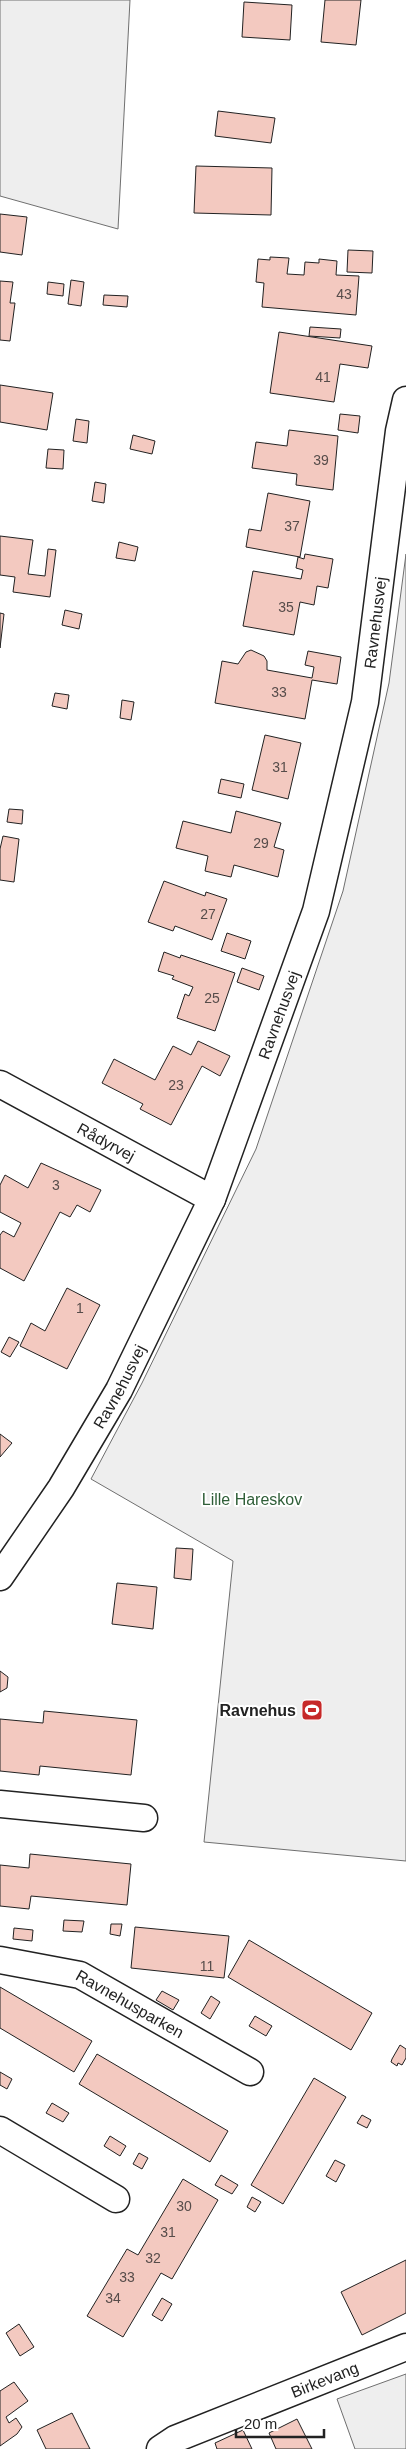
<svg xmlns="http://www.w3.org/2000/svg" width="406" height="2449" font-family="Helvetica,sans-serif">
  <rect width="100%" height="100%" fill="#fff"/>
  <g fill="#eee" stroke="#6f6f6f">
    <path d="M0,0H130L118,229L0,196Z"/>
    <path d="M406,554V1861L204,1842L233,1561L91,1479L142,1383L256,1149L343,891L389,683Z"/>
    <path d="M406,2374V2449H355L337,2399Z"/>
  </g>
  <g fill="#f3c9c0" stroke="#222">
    <path d="M325,0H361L356,45L321,42Z"/>
    <path d="M244,2L292,5L290,40L242,37Z"/>
    <path d="M218,111L275,118L271,143L215,136Z"/>
    <path d="M196,166L272,168L271,215L194,213Z"/>
    <path d="M0,214L27,217L22,255L0,252Z"/>
    <path d="M348,250L373,251L372,273L347,272Z"/>
    <path d="M270,257L289,258L287,274L304,275L305,262L319,263V259L337,261L336,275L359,276L356,315L262,307L264,283L256,282L258,259L270,260Z"/>
    <path d="M71,280L84,282L81,306L68,304Z"/>
    <path d="M0,281L13,282L10,303H15L10,341L0,340Z"/>
    <path d="M48,282L64,284L63,296L47,294Z"/>
    <path d="M104,295L128,296L127,307L103,305Z"/>
    <path d="M310,327L341,329L340,338L309,336Z"/>
    <path d="M279,332L372,346L368,368L340,364L334,402L270,393Z"/>
    <path d="M0,385L53,393L47,430L0,422Z"/>
    <path d="M340,414L360,416L358,433L338,430Z"/>
    <path d="M76,419L89,421L87,443L73,441Z"/>
    <path d="M289,430L338,436L333,490L296,485L297,474L252,468L256,442L287,446Z"/>
    <path d="M133,435L155,441L152,454L130,449Z"/>
    <path d="M48,449L64,450L63,469L46,468Z"/>
    <path d="M95,482L106,484L104,503L92,501Z"/>
    <path d="M268,493L310,501L300,557L246,547L249,529L261,531Z"/>
    <path d="M0,536L33,540L28,574L45,576L48,549L56,550L50,597L13,592L15,577L0,575Z"/>
    <path d="M119,542L138,547L135,561L116,558Z"/>
    <path d="M305,554L333,559L328,588L317,586L314,605L300,602L294,635L243,626L253,571L301,579L303,570L296,568L298,557L304,559Z"/>
    <path d="M65,610L82,614L79,629L62,625Z"/>
    <path d="M0,613L4,614L0,648Z"/>
    <path d="M251,650L264,656L267,661V670L312,678L314,667L305,665L308,651L341,657L337,684L312,680L305,719L215,703L222,661L238,664L246,652Z"/>
    <path d="M55,693L69,695L67,709L52,706Z"/>
    <path d="M122,700L134,702L131,720L120,718Z"/>
    <path d="M265,735L301,743L288,799L252,790Z"/>
    <path d="M221,779L244,784L241,798L218,793Z"/>
    <path d="M9,809L23,810L22,824L7,822Z"/>
    <path d="M236,811L281,823L274,847L284,850L278,877L234,865L231,877L205,871L208,856L176,848L183,821L231,833Z"/>
    <path d="M3,836L19,839L14,882L0,880V849Z"/>
    <path d="M164,881L205,896L206,892L227,899L212,940L175,926L173,931L148,922Z"/>
    <path d="M227,933L251,941L245,959L221,951Z"/>
    <path d="M164,952L180,958L181,955L235,973L215,1031L177,1018L185,994L189,996L193,987L172,979L174,976L158,971Z"/>
    <path d="M242,968L264,976L259,990L237,982Z"/>
    <path d="M198,1041L230,1056L220,1076L202,1066L171,1125L140,1109L143,1104L102,1083L114,1059L155,1080L173,1046L191,1055Z"/>
    <path d="M41,1163L101,1190L90,1212L77,1205L70,1217L60,1212L24,1281L0,1268V1235L3,1231L14,1237L21,1223L0,1212V1185L5,1175L28,1188Z"/>
    <path d="M67,1288L100,1305L67,1369L20,1346L31,1323L45,1331Z"/>
    <path d="M9,1337L19,1342L10,1357L1,1352Z"/>
    <path d="M0,1434L12,1443L0,1457Z"/>
    <path d="M176,1548L193,1549L191,1580L174,1578Z"/>
    <path d="M117,1583L157,1587L153,1629L112,1624Z"/>
    <path d="M0,1671L8,1677L7,1688L0,1692Z"/>
    <path d="M44,1711L137,1720L131,1775L40,1766L39,1775L0,1771V1719L43,1723Z"/>
    <path d="M30,1854L131,1864L127,1905L31,1896L29,1909L0,1906V1865L29,1868Z"/>
    <path d="M64,1920L84,1921L82,1932L63,1931Z"/>
    <path d="M111,1924H122L120,1936L110,1934Z"/>
    <path d="M135,1927L229,1936L224,1978L131,1968Z"/>
    <path d="M14,1928L33,1930L32,1941L13,1939Z"/>
    <path d="M249,1940L372,2013L351,2050L228,1977Z"/>
    <path d="M0,1987L92,2041L74,2072L0,2028Z"/>
    <path d="M162,1991L179,2000L173,2010L156,2000Z"/>
    <path d="M211,1996L220,2002L210,2019L201,2013Z"/>
    <path d="M255,2016L272,2026L266,2036L249,2026Z"/>
    <path d="M400,2045L406,2049V2058L402,2065L398,2063L397,2066L391,2062L392,2059Z"/>
    <path d="M97,2054L228,2131L210,2162L79,2084Z"/>
    <path d="M0,2072L12,2079L7,2089L0,2085Z"/>
    <path d="M314,2078L346,2097L283,2204L251,2185Z"/>
    <path d="M52,2103L69,2113L63,2122L46,2113Z"/>
    <path d="M362,2115L371,2120L367,2128L357,2123Z"/>
    <path d="M110,2136L126,2146L120,2156L104,2146Z"/>
    <path d="M139,2153L148,2158L142,2169L133,2164Z"/>
    <path d="M335,2160L345,2165L336,2182L326,2176Z"/>
    <path d="M221,2175L238,2185L232,2194L215,2185Z"/>
    <path d="M183,2179L218,2200L172,2279L161,2273L123,2337L87,2316L127,2249L138,2255Z"/>
    <path d="M252,2197L261,2202L255,2212L247,2207Z"/>
    <path d="M406,2260V2313L362,2335L341,2292Z"/>
    <path d="M162,2298L172,2304L162,2321L152,2315Z"/>
    <path d="M19,2324L34,2347L20,2356L6,2333Z"/>
    <path d="M14,2382L28,2401L6,2417L9,2423L16,2418L22,2427L17,2434L0,2446V2391Z"/>
    <path d="M72,2413L90,2449H46L37,2430Z"/>
    <path d="M297,2419L312,2449H276L269,2433Z"/>
    <path d="M243,2430L252,2449H217L215,2443Z"/>
  </g>
  <g fill="none" stroke-linecap="round" stroke-linejoin="round">
    <g stroke="#222" stroke-width="29">
      <g id="street">
        <path id="s1" d="M0,1084L212,1199"/>
        <path id="s2" d="M0,1577L61,1488L119,1390L212,1199L316,911L365,702L399,431L406,400"/>
        <path d="M0,1804L144,1818"/>
        <path id="s3" d="M0,1960L80,1975L250,2072"/>
        <path d="M0,2130L116,2199"/>
        <path id="s4" d="M160,2449L175,2439L406,2347"/>
      </g>
    </g>
    <use href="#street" stroke="#fff" stroke-width="26"/>
  </g>
  <defs>
    <g id="stadium-square" transform="scale(1.125)"><rect x="-9" y="-9" width="18" height="18" rx="4" fill="#c62828" stroke="#fff"/><path d="M0-5a6.5 5 0 1 0 0 10a6.5 5 0 1 0 0-10ZM-3.5-1.8h7v3.6h-7Z" fill="#fff"/></g>
  </defs>
  <g fill-rule="evenodd">
    <use href="#stadium-square" x="312" y="1710"/>
  </g>
  <g text-anchor="middle" dominant-baseline="central" stroke-width="4" stroke-linejoin="round" paint-order="stroke">
    <g font-size="14" fill="#564c4a">
      <text x="344" y="294">43</text>
      <text x="323" y="377">41</text>
      <text x="321" y="460">39</text>
      <text x="292" y="526">37</text>
      <text x="286" y="607">35</text>
      <text x="279" y="692">33</text>
      <text x="280" y="767">31</text>
      <text x="261" y="843">29</text>
      <text x="208" y="914">27</text>
      <text x="212" y="998">25</text>
      <text x="176" y="1085">23</text>
      <text x="56" y="1185">3</text>
      <text x="80" y="1308">1</text>
      <text x="207" y="1966">11</text>
      <text x="184" y="2206">30</text>
      <text x="168" y="2232">31</text>
      <text x="153" y="2258">32</text>
      <text x="127" y="2277">33</text>
      <text x="113" y="2298">34</text>
    </g>
    <g font-size="16" fill="#222" stroke="#fff">
      <text stroke="none"><textPath href="#s2" startOffset="1035">Ravnehusvej</textPath></text>
      <text stroke="none"><textPath href="#s2" startOffset="630">Ravnehusvej</textPath></text>
      <text stroke="none"><textPath href="#s1" startOffset="121">Rådyrvej</textPath></text>
      <text stroke="none"><textPath href="#s2" startOffset="225">Ravnehusvej</textPath></text>
      <text stroke="none"><textPath href="#s3" startOffset="139">Ravnehusparken</textPath></text>
      <text stroke="none"><textPath href="#s4" startOffset="179">Birkevang</textPath></text>
    </g>
    <g font-size="16" fill="#2f5e38" stroke="#fff">
      <text x="252" y="1499">Lille Hareskov</text>
    </g>
    <g font-size="16" font-weight="bold" fill="#222" stroke="#fff" text-anchor="end">
      <text x="296" y="1710">Ravnehus</text>
    </g>
  </g>
  <path d="M236 2429v8h88v-8" fill="none" stroke="#222222" stroke-width="2.5"/>
  <text x="244" y="2429" font-size="15" fill="#222222" stroke="#ffffff" stroke-width="4" paint-order="stroke">20 m</text>
</svg>
